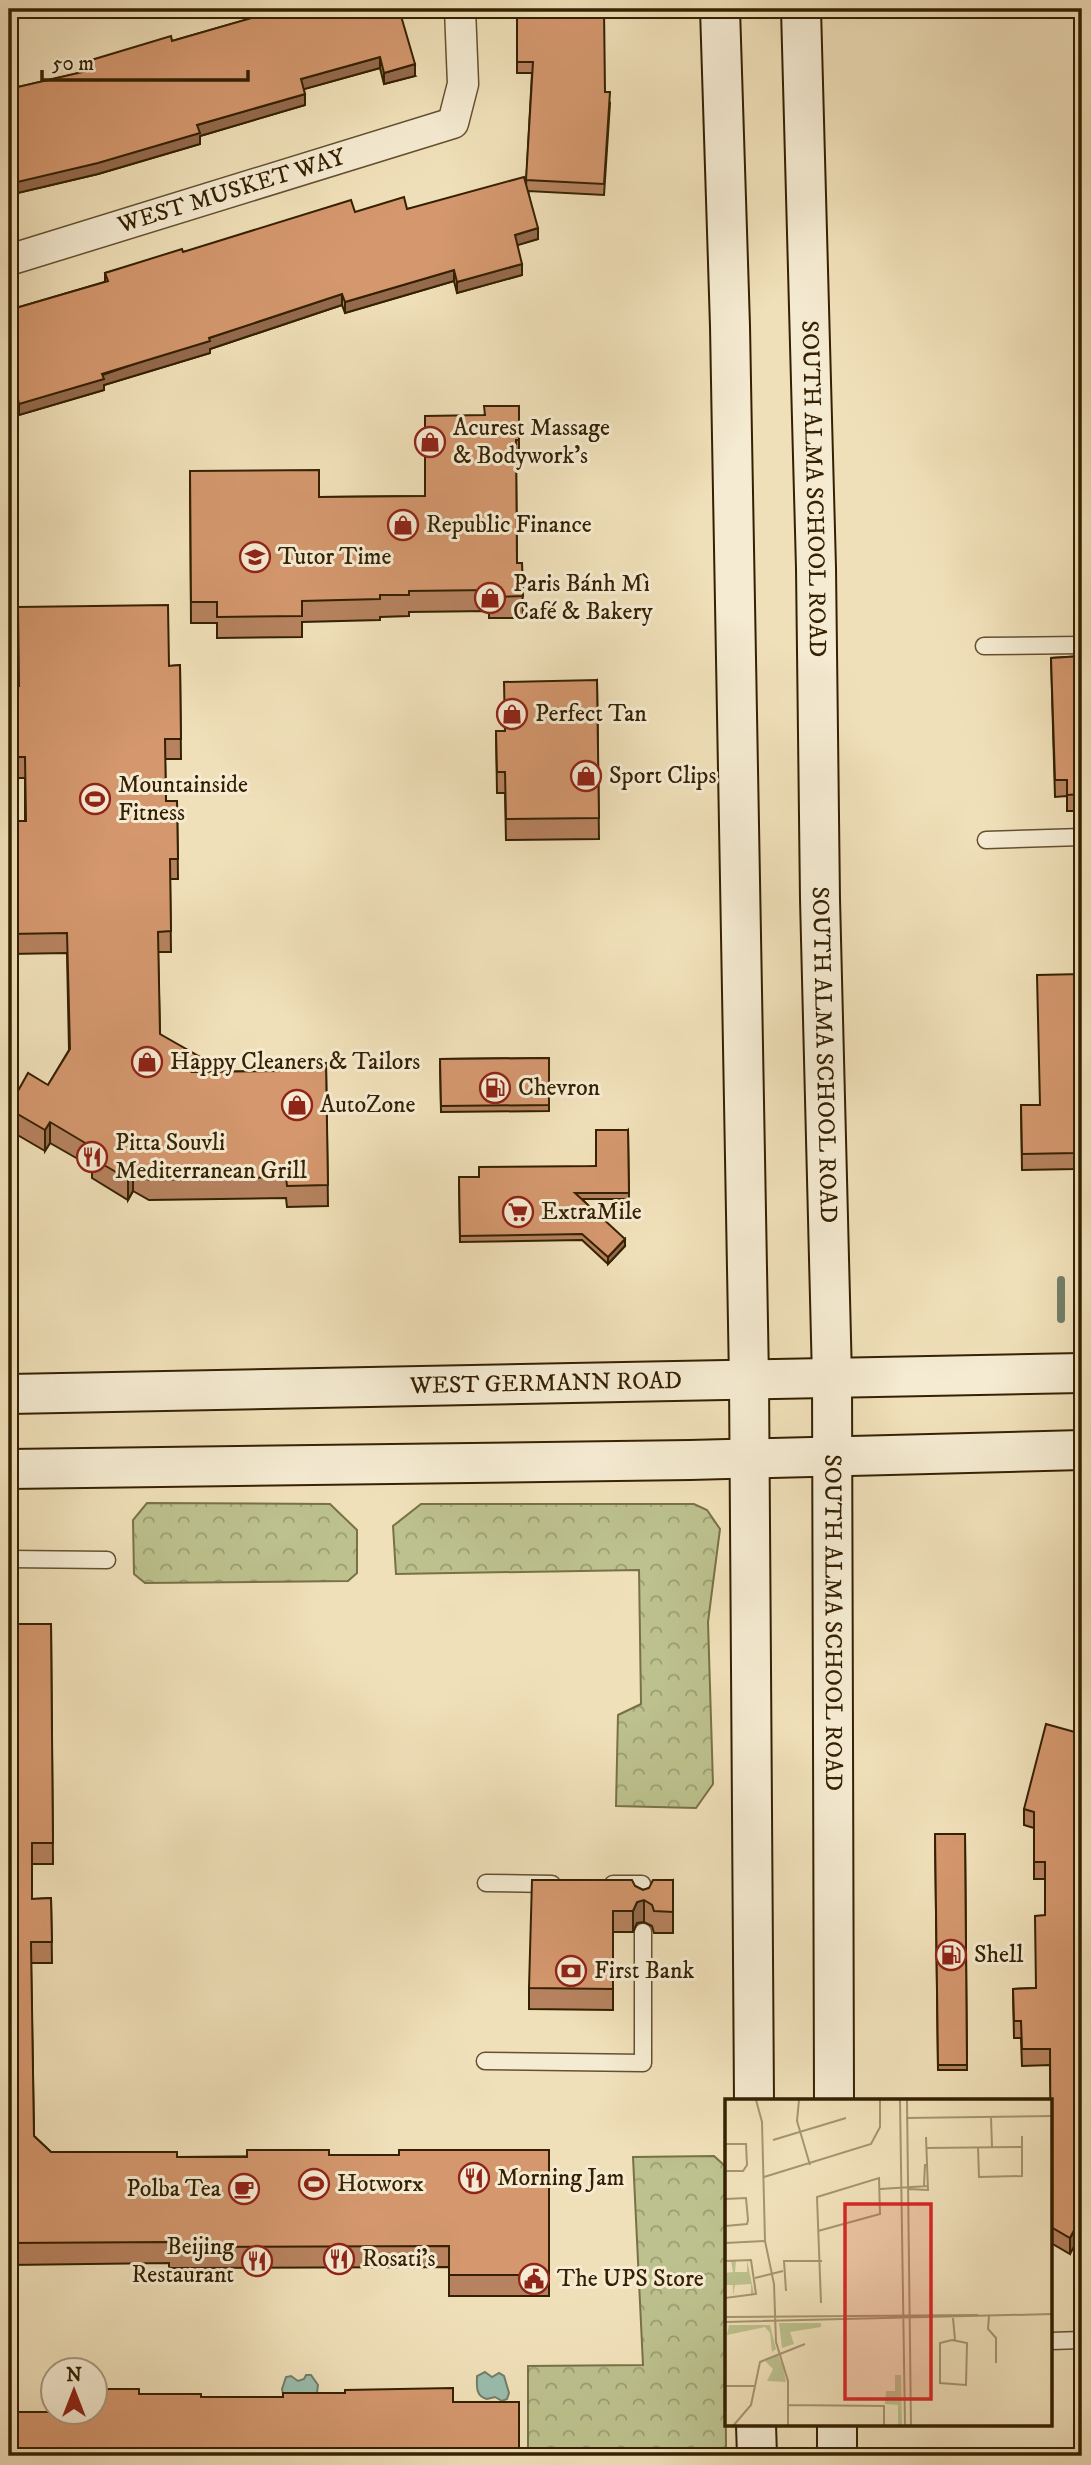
<svg xmlns="http://www.w3.org/2000/svg" width="1091" height="2465" font-family="'IM FELL DW Pica',serif">
  <defs>
    <pattern id="forest-crowns" width="20" height="18" patternUnits="userSpaceOnUse" patternTransform="scale(1.75)"><rect width="20" height="18" fill="#bcc18d"/><path d="M2 6a3 3 0 1 1 6 0M12 15a3 3 0 1 1 6 0" fill="none" stroke="#9a9c71"/></pattern>
  </defs>
  <rect width="100%" height="100%" fill="#f0e0b9"/>
  <filter id="stains"><feTurbulence type="fractalNoise" baseFrequency=".00286" numOctaves="4"/><feColorMatrix values="0 0 0 0 .2 0 0 0 0 .09 0 0 0 0 .02 0 0 0 .5 -.17"/></filter>
  <radialGradient id="worn" r=".72"><stop offset=".6" stop-color="#630" stop-opacity="0"/><stop offset="1" stop-color="#630" stop-opacity=".3"/></radialGradient>
  <g fill="url(#forest-crowns)" stroke="#787148" stroke-width="2">
    <path d="M147,1503L330,1504L357,1530V1573L348,1581L145,1583L134,1574L133,1520Z"/>
    <path d="M421,1504H694L707,1510L720,1529L708,1622L713,1784L696,1808L616,1806L618,1715L641,1704L639,1570L396,1574L393,1526Z"/>
    <path d="M714,2156L725,2166L726,2456H528V2366L643,2365L633,2157Z"/>
  </g>
  <g fill="#9abdae" stroke="#727f69" stroke-width="2">
    <path d="M485,2372L492,2377L499,2373L504,2376L509,2393L507,2399L502,2401L495,2397L487,2399C475,2396 477,2386 477,2376Z"/>
    <path d="M306,2375H311L318,2385L317,2393L313,2398L284,2399L282,2389L286,2377L291,2376L298,2381L304,2379Z"/>
  </g>
  <g fill="none" stroke-linecap="round" stroke-linejoin="round">
    <path stroke="#727f69" stroke-width="8" d="M1061,1280V1319"/>
    <g stroke="#645130" stroke-width="19">
      <g id="lane">
        <path d="M984,646L1082,645"/>
        <path d="M986,840L1082,837"/>
        <path d="M9,1559L107,1560"/>
        <path d="M486,1883L552,1884"/>
        <path d="M613,1884H642L643,1901"/>
        <path d="M485,2061L643,2063V1932"/>
        <path d="M1051,2341L1082,2340"/>
      </g>
    </g>
    <g stroke="#645130" stroke-width="33">
      <g id="street">
        <path id="s1" d="M9,260L453,123L463,84L460,9"/>
      </g>
    </g>
    <g stroke="#352102" stroke-width="42">
      <g id="secondary">
        <path d="M720,9L730,326L749,1379L754,2101"/>
        <path id="s2" d="M801,9L816,568L820,899L832,1378L834,2101"/>
        <path id="s3" d="M9,1394L1082,1373"/>
        <path d="M9,1469L690,1460L1082,1450"/>
        <path d="M756,2425L757,2456"/>
        <path d="M837,2425V2456"/>
      </g>
    </g>
    <use href="#lane" stroke="#f5ebd2" stroke-width="16"/>
    <use href="#street" stroke="#f5ebd2" stroke-width="30"/>
    <use href="#secondary" stroke="#f5ebd2" stroke-width="38"/>
  </g>
  <g fill="#b6825f" stroke="#352102" stroke-width="2">
    <path d="M283,9L415,76L384,84L380,68L304,89L305,105L200,136V144L98,174L9,195V89L88,71V61L172,41Z"/>
    <path d="M517,9L605,92L610,103L604,195L528,191L538,239L517,245L522,275L457,293L454,281L345,313L342,305L210,349V353L104,385V390L19,415L18,410L9,413V310L105,282V273L183,252L355,212L407,209L526,186L532,73H517Z"/>
    <path d="M519,406V461H516L517,563H522L523,618H489V611L409,612V616L380,617V620L302,622V637L217,638V623H191L190,471L319,497L425,496L484,415Z"/>
    <path d="M1082,656V811H1067V796L1055,797L1051,658Z"/>
    <path d="M180,665L181,759H165L166,801H177L178,879H170L171,952H158L160,1034L200,1072L282,1071L326,1063L328,1206L287,1207L286,1198L149,1200L133,1191L128,1200L92,1178V1167L50,1143L45,1151L9,1130V1107L48,1085L69,1050L67,953L9,954V821H25V778H9V687L18,686L169,666Z"/>
    <path d="M597,680L599,839L506,840L505,793H497L496,731H504Z"/>
    <path d="M1082,974V1159H1076V1169L1022,1170L1021,1105H1040Z"/>
    <path d="M549,1058V1111L441,1112L440,1059Z"/>
    <path d="M628,1130L629,1199H582L625,1246L608,1264L582,1240L460,1242L459,1177H479L596,1166Z"/>
    <path d="M9,1624H51L53,1864H32V1899L51,1898L52,1963H31L34,2136L51,2152L177,2157L399,2155L549,2150V2296H449V2267L169,2268V2263L9,2265Z"/>
    <path d="M1082,1734L1070,2254L1051,2243V2101L1050,2065L1022,2066L1021,2038H1014L1013,1989L1036,1988L1045,1915V1879H1034V1828L1024,1825V1809Z"/>
    <path d="M935,1834H965L967,2070H938Z"/>
    <path d="M673,1880V1933H654L652,1926L644,1922L637,1923L633,1932H613V2010L529,2009V1988L635,1886L643,1890Z"/>
  </g>
  <g fill="#946a4d" stroke="#352102" stroke-width="2">
    <path d="M380,57V68L301,90V79Z"/>
    <path d="M415,64V76L384,84V73Z"/>
    <path d="M305,94V105L200,136V144L98,174L9,195V184L197,125Z"/>
    <path d="M538,228V239L515,246V235Z"/>
    <path d="M522,264V275L457,293V282Z"/>
    <path d="M454,270V281L345,313V302Z"/>
    <path d="M342,294V305L210,349V353L104,385V390L19,415V404L209,338Z"/>
    <path d="M18,399V410L9,413V401Z"/>
    <path d="M200,1057V1077L192,1072Z"/>
    <path d="M50,1122V1143L45,1151V1130Z"/>
    <path d="M133,1171V1191L128,1200V1179Z"/>
    <path d="M625,1239V1246L608,1264V1257Z"/>
    <path d="M644,1900V1922L637,1923L633,1932V1911L637,1902Z"/>
    <path d="M1082,2215V2232L1070,2254V2238Z"/>
  </g>
  <g fill="#d4976e" stroke="#352102" stroke-width="2">
    <path d="M283,9H399L415,64L384,73L380,57L301,79L305,94L197,125L200,133L98,163L9,184V89L91,70L88,61L171,36L172,41Z"/>
    <path d="M517,9H604L605,92H610L604,184L526,180L533,62H517Z"/>
    <path d="M524,177L538,228L515,235L522,264L457,282L454,270L345,302L342,294L209,338L210,341L102,374L104,379L19,404L18,399L9,401V310L108,281L105,273L182,249L183,252L351,200L355,212L404,197L407,209Z"/>
    <path d="M484,406H519V440H516L517,563H522L523,596L489,597V590L409,591V595H380V599L302,601V616L217,617V602H191L190,471L319,470V497L425,496V416L485,415Z"/>
    <path d="M168,605L169,666L180,665L181,739H165L166,801H177L178,859H170L171,931L158,932L160,1034L200,1057L192,1072L283,1071L282,1064L326,1063L328,1185L287,1186L286,1177L149,1180L133,1171L128,1179L92,1158L97,1150L50,1122L45,1130L9,1109V1107L28,1073L48,1085L70,1049L67,933L9,934V821H26L25,757H9V687L19,686L18,607Z"/>
    <path d="M1082,656V794L1067,795V780H1055L1051,658Z"/>
    <path d="M597,680L599,818L506,819L505,772H497L496,731H505L504,682Z"/>
    <path d="M1082,974V1142L1075,1143L1076,1153L1022,1154L1021,1105H1040L1037,975Z"/>
    <path d="M549,1058V1105L441,1106L440,1059Z"/>
    <path d="M596,1130H628L629,1193H575L625,1239L608,1257L582,1234L460,1236L459,1177H479V1167L596,1166Z"/>
    <path d="M9,1624H51L53,1843H32V1899L51,1898L52,1942H31L34,2136L51,2152H177V2157H247V2150H329V2155H399V2150H549V2275H449V2246L169,2247V2242L9,2243Z"/>
    <path d="M1046,1724L1082,1734V2215L1070,2238L1051,2227L1050,2049H1022L1021,2021H1014L1013,1989L1036,1988L1035,1916L1045,1915V1862H1034V1812L1024,1809Z"/>
    <path d="M935,1834H965L967,2065H938Z"/>
    <path d="M532,1880H632L635,1886L643,1890L649,1888L653,1880H673V1912L654,1911L652,1905L644,1900L637,1902L633,1911H613V1989L529,1988Z"/>
    <path d="M453,2388V2402H519V2456H9V2395H18V2412H94V2389H139V2394H201V2397H283V2393H345V2390Z"/>
  </g>
  <defs>
    <g id="shop-ring" transform="scale(1.575)"><circle r="9.5" fill="#f5ebd2" stroke="#8f2418" stroke-width="1.5"/><path d="M-5-2.5h2.3a2.7 3.5 0 0 1 5.4 0H5L5.5 6h-11ZM-1.5-2.5h3a1.5 2.3 0 0 0-3 0Z" fill="#8f2418"/></g>
    <g id="school-ring" transform="scale(1.575)"><circle r="9.5" fill="#f5ebd2" stroke="#8f2418" stroke-width="1.5"/><path d="M0-5L7-2L0 1L-7-2ZM-4 1L0 2.5L4 1V4Q0 6-4 4Z" fill="#8f2418"/></g>
    <g id="stadium-ring" transform="scale(1.575)"><circle r="9.5" fill="#f5ebd2" stroke="#8f2418" stroke-width="1.5"/><path d="M0-5a6.5 5 0 1 0 0 10a6.5 5 0 1 0 0-10ZM-3.5-1.8h7v3.6h-7Z" fill="#8f2418"/></g>
    <g id="fuel-ring" transform="scale(1.575)"><circle r="9.5" fill="#f5ebd2" stroke="#8f2418" stroke-width="1.5"/><path d="M-5.5-6h7V0h2V4h1.3V-2.5L3-4.5l.8-.8L6-3V5H2.5V1h-1V6h-7ZM-4.2-4.7v3.2H.2V-4.7Z" fill="#8f2418"/></g>
    <g id="restaurant-ring" transform="scale(1.575)"><circle r="9.5" fill="#f5ebd2" stroke="#8f2418" stroke-width="1.5"/><path d="M-5-6h1v4h1v-4h1v4h1v-4h1v5L-1.5 .5V6h-2V.5L-5-1ZM5-6V6H3V1.5H1.5Q1.5-4 5-6Z" fill="#8f2418"/></g>
    <g id="supermarket-ring" transform="scale(1.575)"><circle r="9.5" fill="#f5ebd2" stroke="#8f2418" stroke-width="1.5"/><path d="M-6-5.5h2.5l.6 2H6L4.5 2H-2.5L-4.4-4H-6ZM-1.5 3.2a1.3 1.3 0 1 0 .1 0ZM3 3.2a1.3 1.3 0 1 0 .1 0Z" fill="#8f2418"/></g>
    <g id="bank-ring" transform="scale(1.575)"><circle r="9.5" fill="#f5ebd2" stroke="#8f2418" stroke-width="1.5"/><path d="M-6-4H6V4H-6ZM0-2.3a2.3 2.3 0 1 0 0 4.6a2.3 2.3 0 1 0 0-4.6Z" fill="#8f2418"/></g>
    <g id="cafe-ring" transform="scale(1.575)"><circle r="9.5" fill="#f5ebd2" stroke="#8f2418" stroke-width="1.5"/><path d="M-5.5-4.5H6V0H3Q3 3.5 0 3.5H-2.5Q-5.5 3.5-5.5 0ZM3-3.2v2h1.7v-2ZM-6 4.5H4V6H-6Z" fill="#8f2418"/></g>
    <g id="civic-ring" transform="scale(1.575)"><circle r="9.5" fill="#f5ebd2" stroke="#8f2418" stroke-width="1.5"/><path d="M-.6-6.5H3V-4.5H.6V-3L4-1V1h2V6H-6V1h2V-1L-.6-3ZM-1.2 2.5V6h2.4V2.5Z" fill="#8f2418"/></g>
  </defs>
  <g fill-rule="evenodd">
    <use href="#shop-ring" x="430" y="442"/>
    <use href="#shop-ring" x="403" y="525"/>
    <use href="#school-ring" x="255" y="557"/>
    <use href="#shop-ring" x="490" y="598"/>
    <use href="#shop-ring" x="512" y="714"/>
    <use href="#shop-ring" x="586" y="776"/>
    <use href="#stadium-ring" x="95" y="799"/>
    <use href="#shop-ring" x="147" y="1062"/>
    <use href="#fuel-ring" x="495" y="1088"/>
    <use href="#shop-ring" x="297" y="1105"/>
    <use href="#restaurant-ring" x="92" y="1157"/>
    <use href="#supermarket-ring" x="518" y="1212"/>
    <use href="#fuel-ring" x="951" y="1955"/>
    <use href="#bank-ring" x="571" y="1971"/>
    <use href="#restaurant-ring" x="474" y="2178"/>
    <use href="#stadium-ring" x="314" y="2184"/>
    <use href="#cafe-ring" x="244" y="2189"/>
    <use href="#restaurant-ring" x="339" y="2259"/>
    <use href="#restaurant-ring" x="257" y="2261"/>
    <use href="#civic-ring" x="534" y="2279"/>
  </g>
  <g text-anchor="middle" dominant-baseline="central" stroke-width="6" stroke-linejoin="round" paint-order="stroke">
    <g font-size="24" fill="#352102" stroke="#f5ebd2">
      <text stroke="none"><textPath href="#s1" startOffset="233">WEST MUSKET WAY</textPath></text>
      <text stroke="none"><textPath href="#s2" startOffset="480">SOUTH ALMA SCHOOL ROAD</textPath></text>
      <text stroke="none"><textPath href="#s2" startOffset="1046">SOUTH ALMA SCHOOL ROAD</textPath></text>
      <text stroke="none"><textPath href="#s3" startOffset="537">WEST GERMANN ROAD</textPath></text>
      <text stroke="none"><textPath href="#s2" startOffset="1614">SOUTH ALMA SCHOOL ROAD</textPath></text>
    </g>
    <g font-size="24" fill="#352102" stroke="#f5ebd2" text-anchor="start">
      <text x="453" y="428">Acurest Massage<tspan x="453" dy="28">&amp; Bodywork's</tspan></text>
      <text x="426" y="525">Republic Finance</text>
      <text x="278" y="557">Tutor Time</text>
      <text x="513" y="584">Paris Bánh Mì<tspan x="513" dy="28">Café &amp; Bakery</tspan></text>
      <text x="535" y="714">Perfect Tan</text>
      <text x="609" y="776">Sport Clips</text>
      <text x="118" y="785">Mountainside<tspan x="118" dy="28">Fitness</tspan></text>
      <text x="170" y="1062">Happy Cleaners &amp; Tailors</text>
      <text x="518" y="1088">Chevron</text>
      <text x="320" y="1105">AutoZone</text>
      <text x="115" y="1143">Pitta Souvli<tspan x="115" dy="28">Mediterranean Grill</tspan></text>
      <text x="541" y="1212">ExtraMile</text>
      <text x="974" y="1955">Shell</text>
      <text x="594" y="1971">First Bank</text>
      <text x="497" y="2178">Morning Jam</text>
      <text x="337" y="2184">Hotworx</text>
      <text x="221" y="2189" text-anchor="end">Polba Tea</text>
      <text x="234" y="2247" text-anchor="end">Beijing<tspan x="234" dy="28">Restaurant</tspan></text>
      <text x="362" y="2259">Rosati's</text>
      <text x="557" y="2279">The UPS Store</text>
    </g>
  </g>
  <g transform="translate(725 2099)">
    <rect width="327" height="327" fill="#f0e0b9"/>
    <path d="M54,224H96V228L65,233L69,245L57,249Z" fill="#bcc18d"/>
    <path d="M22,161L29,195L26,197V185L10,186L8,197V186H0V174L8,173L6,162H11L10,173H22ZM4,226H45L51,250L47,253L45,234L40,228L2,236ZM53,256L58,268L61,283L42,282L48,270L40,262ZM170,276H176L177,327H173V306L160,305L161,292H170Z" fill="#bcc18d"/>
    <path fill="none" stroke="#a59470" stroke-width="2" d="M31,1L37,23L40,142L49,185L51,243L63,282V327M74,1L72,22L85,66M175,1L180,327M182,1L186,327M266,18L267,48M181,19L328,17M48,41L121,19M0,45H21L22,66L18,72H0M253,48L254,78L297,77V37M201,49L297,48M39,78L146,45L155,28V1M199,87L200,65M155,90L203,87M183,90L203,91L201,38M0,100L21,99L23,121L22,125L0,127M93,132L155,115L154,79L92,98L96,204M0,144L40,142M0,162L26,161L31,195L0,199M30,179L58,172M61,192L59,162H97M264,217L263,230L271,239V264M0,218L253,216M228,219L230,241M0,223L328,215M227,241L242,244L241,286L215,284V244ZM0,287H29M63,306L159,307V327M8,327L26,306L35,263L80,245"/>
    <path fill="#d62828" fill-opacity="0.15" stroke="#d62828" stroke-width="3.5" d="M120,105H206V300H120Z"/>
    <rect width="327" height="327" fill="none" stroke="#352102" stroke-width="3.5"/>
  </g>
  <rect width="1091" height="2465" fill="none" stroke="#f0e0b9" stroke-width="35"/>
  <rect x="10" y="10" width="1070" height="2444" fill="none" stroke="#352102" stroke-width="3.5"/>
  <rect x="18" y="18" width="1056" height="2430" fill="none" stroke="#352102" stroke-width="2"/>
  <g transform="translate(74 2391)"><circle r="33" fill="#f5ebd2" stroke="#a89a7f" stroke-width="2"/>
  <path d="M0-5L12 26L0 18L-12 26Z" fill="#8f2418"/>
  <text y="-10" font-size="19" font-weight="bold" text-anchor="middle" fill="#352102">N</text>
  </g>
  <path d="M42 70v10h206v-10" fill="none" stroke="#352102" stroke-width="3.5"/>
  <text x="52" y="70" font-size="21" fill="#352102" stroke="#f5ebd2" stroke-width="5" paint-order="stroke">50 m</text>
  <rect width="100%" height="100%" filter="url(#stains)"/>
  <rect width="100%" height="100%" fill="url(#worn)"/>
</svg>
